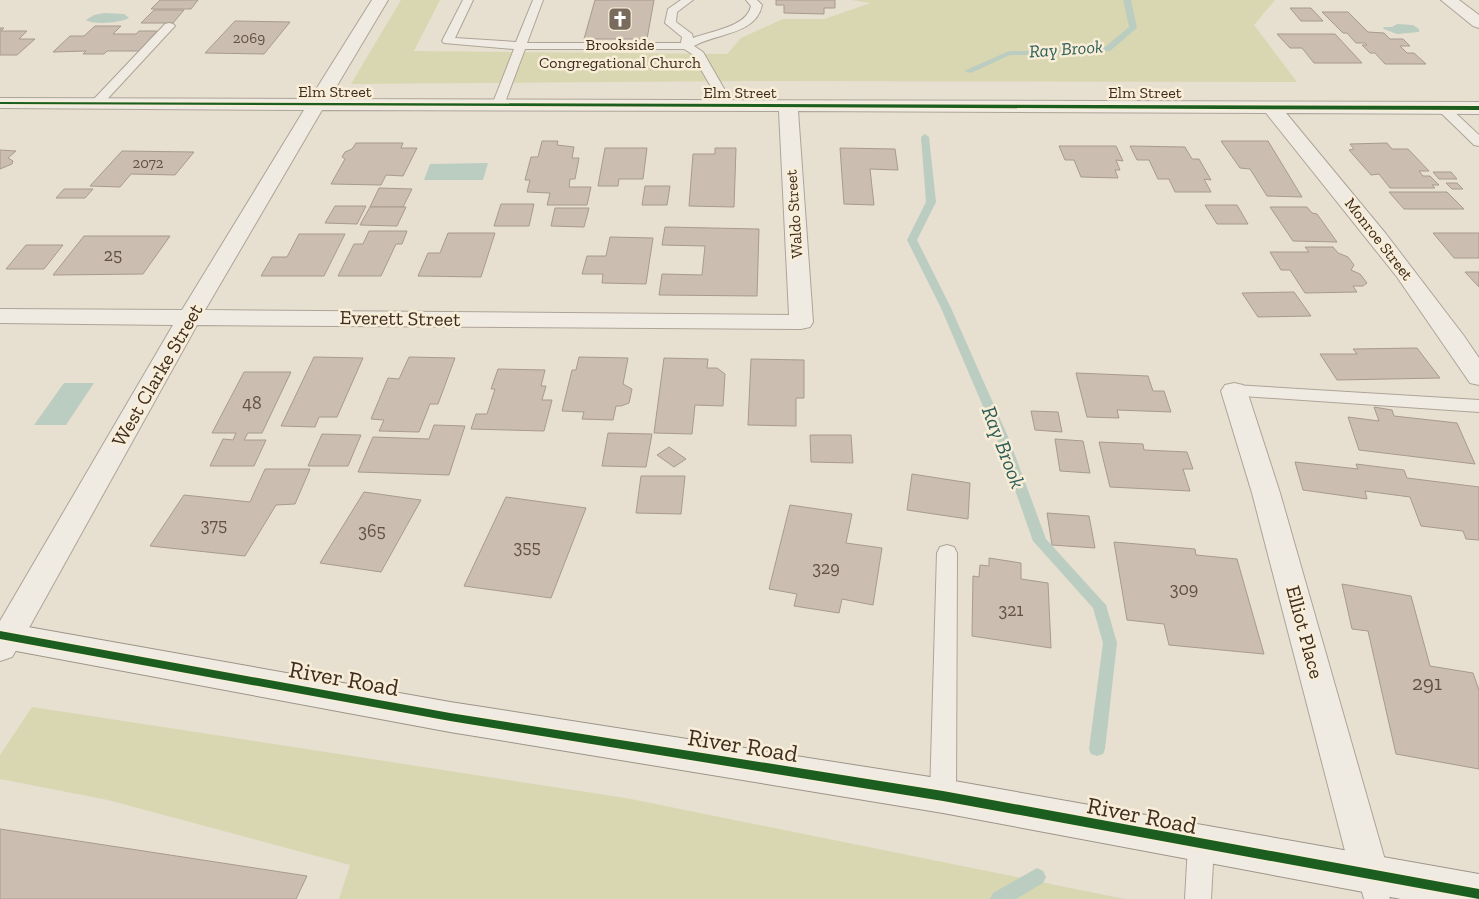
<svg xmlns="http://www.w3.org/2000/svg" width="1479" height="899" font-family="'Zilla Slab',serif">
  <rect width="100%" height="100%" fill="#e7dfd0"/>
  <g fill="#d9d7b2">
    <path d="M401,0H440L414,51L727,54L741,38L783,19H824L871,3L851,0H1275L1254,25L1297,82L759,81L351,84Z"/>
    <path d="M32,707L626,798L1125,899H339L350,865L108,800L0,779V755Z"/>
  </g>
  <g fill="#bbcdc1">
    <path d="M104,13L124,14L129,18C121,23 93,25 86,20L94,15Z"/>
    <path d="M1397,24L1413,25L1419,29V32L1397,34L1384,29L1383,27H1392Z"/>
    <path d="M488,163L483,180H424L430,164Z"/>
    <path d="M64,383H94L66,425H34Z"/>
  </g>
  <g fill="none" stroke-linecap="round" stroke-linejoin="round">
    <g fill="#bbcdc1" fill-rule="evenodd">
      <path d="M1123,0H1131L1137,28L1110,51L1055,55H1010L971,73L964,71L1009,51H1055L1105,47L1129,27Z"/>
      <path d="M925,134L929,137L936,202L917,240L951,308L1009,439L1046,539L1106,605L1117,643L1105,749L1103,754L1097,756L1091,754L1089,749L1103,643L1093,608L1033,541L997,439L941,308L907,240L926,202L921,137Z"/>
      <path d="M1037,868L1043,871L1046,877L1043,883L1016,899H990L993,893Z"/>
    </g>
  </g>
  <g fill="#ccbdb1" stroke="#a89a8f">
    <path d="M160,0H198L191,9H151Z"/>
    <path d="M595,0H654L647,39H584Z"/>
    <path d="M776,0H835V8H824V14L784,13V5H776Z"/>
    <path d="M1290,8H1311L1323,21H1301Z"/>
    <path d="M154,10H184L173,23H141Z"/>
    <path d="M1322,12H1348L1368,32L1384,33L1390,39H1403L1410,46H1400L1407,53H1414L1426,64H1385L1375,53H1370L1362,45H1367L1365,43H1356L1347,33H1343Z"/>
    <path d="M235,21L290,22L264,54L205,53Z"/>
    <path d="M95,26H121L113,34H136L139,31H157L139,51H107L104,54H83L86,51L53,52L70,36H84Z"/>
    <path d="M0,28H4L1,31H27L19,39H35L17,55H0Z"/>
    <path d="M1277,34H1335L1362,63H1314L1302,48H1290Z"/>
    <path d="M542,141H558L557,145L574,147L572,158H579L575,179H570L569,187H591L587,205H547L550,193L527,192L530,180H525L531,157H538Z"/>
    <path d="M1221,141H1268L1302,197L1267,196L1250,169L1240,168Z"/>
    <path d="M356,143H403L401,148H417L403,176L386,175L381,185L331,184L345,159L342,157L345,152L352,149Z"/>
    <path d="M1387,143L1392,149H1408L1429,171H1419L1423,176H1430L1439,185H1432L1435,188H1390L1379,174L1371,175L1349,150L1354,149L1350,144Z"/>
    <path d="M1059,146H1116L1123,161L1116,160L1120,170H1115L1118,178L1081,177L1074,160H1065Z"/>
    <path d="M1130,146L1185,147L1192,159H1199L1211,180L1204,179L1211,192H1175L1169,179H1158L1149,160H1137Z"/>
    <path d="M605,148H647L643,179H619L618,186H598Z"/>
    <path d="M715,148H736L734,207L689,206L693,154H715Z"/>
    <path d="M840,148L895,149L898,170L870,169L874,205L844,204Z"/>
    <path d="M0,150L16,151L8,158L13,161L12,164L0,169Z"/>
    <path d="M122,151L194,152L175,175L131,174L120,187L90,186Z"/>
    <path d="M1433,172H1451L1457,179H1439Z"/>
    <path d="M1446,183H1457L1463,189H1452Z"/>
    <path d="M645,186H670L667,205H642Z"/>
    <path d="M379,188L412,189L403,207H370Z"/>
    <path d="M64,189H93L85,198H56Z"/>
    <path d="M1389,192H1447L1464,209H1404Z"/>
    <path d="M501,204H534L529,226H494Z"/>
    <path d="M1205,205H1237L1248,224H1217Z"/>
    <path d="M335,206H366L357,224L325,223Z"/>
    <path d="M370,207H406L397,226L360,225Z"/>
    <path d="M1270,207H1307L1312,213L1317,214L1337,242L1293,241Z"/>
    <path d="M555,208H589L584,227L551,226Z"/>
    <path d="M665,227L759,229L757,296L659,295L662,274L702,275L705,246L662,245Z"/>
    <path d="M369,231H407L402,244H396L381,276H338L354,244H363Z"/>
    <path d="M448,233H495L481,277L418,276L428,253H440Z"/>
    <path d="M1433,233H1479V258H1454Z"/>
    <path d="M299,234H345L324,276H261L272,257H287Z"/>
    <path d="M84,236H170L143,274L53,275Z"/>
    <path d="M610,237L653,238L646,284L602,283L603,274H582L587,256H606Z"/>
    <path d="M26,245H63L44,269H6Z"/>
    <path d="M1305,247H1333L1338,253L1348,257L1354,265L1351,270L1360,274L1367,283L1363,286H1353L1357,292L1305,293L1290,270H1281L1270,252H1309Z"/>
    <path d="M1465,272H1479V287Z"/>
    <path d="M1294,292L1311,316L1258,317L1242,293Z"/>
    <path d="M1417,348L1440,378L1337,380L1320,354H1357L1353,349Z"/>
    <path d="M314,357L363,358L337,417H319L315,427L281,426Z"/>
    <path d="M409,357L455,358L438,404H430L419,432L379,431L384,420L371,419L388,378L399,379Z"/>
    <path d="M579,357L628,358L623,384L632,389L629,403L621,406H616L613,420L582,419L584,412L562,411L572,370H576Z"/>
    <path d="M664,358L708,359L707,368H717L725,374L723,406L695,405L692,434L654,433Z"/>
    <path d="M751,359L804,360V398H796V426L748,425Z"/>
    <path d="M498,369L545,370L541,386H546L542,400H552L544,431L471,429L476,414H487L495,389H491Z"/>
    <path d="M244,372H291L262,433H248L244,440H266L254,466H210L223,439L233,440L236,433H212Z"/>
    <path d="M1076,373L1148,376L1153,391H1164L1171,412L1117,410L1119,418L1087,417Z"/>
    <path d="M1374,407L1392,410L1394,416L1457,423L1475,464L1359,450L1348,417L1379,421Z"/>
    <path d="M1031,411L1058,412L1062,432L1035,430Z"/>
    <path d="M434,425L465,426L449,475L358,472L373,437L429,439Z"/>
    <path d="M608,433L652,434L646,467L602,466Z"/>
    <path d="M322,434L361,435L348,466H308Z"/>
    <path d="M810,435H851L853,463L811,462Z"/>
    <path d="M1055,439L1083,441L1090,473L1060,471Z"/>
    <path d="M1099,442L1143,444L1144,450L1187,452L1193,469H1183L1190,491L1110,487Z"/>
    <path d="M669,447L686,459L674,467L657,455Z"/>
    <path d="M1295,462L1358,469L1356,464L1404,470L1407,478L1479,487V540L1466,539L1463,531L1421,526L1410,497L1365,491L1367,499L1303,490Z"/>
    <path d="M265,469H310L295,504L276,505L245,556L150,546L184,495L250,502Z"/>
    <path d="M912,474L970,483L968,519L907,510Z"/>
    <path d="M641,476H685L681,514L636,513Z"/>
    <path d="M364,492L421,500L381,572L320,563Z"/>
    <path d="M506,497L586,508L551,598L464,586Z"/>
    <path d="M790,505L852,514L846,543L882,548L873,605L842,599L839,613L794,606L797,594L769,589Z"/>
    <path d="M1047,513L1089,516L1095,548L1052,545Z"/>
    <path d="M1114,542L1195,549L1196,555L1237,559L1264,654L1169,645L1164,624L1127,620Z"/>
    <path d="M989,558L1021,563V579L1048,583L1051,648L972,636L973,576L979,577L980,565L989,566Z"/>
    <path d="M1342,584L1411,596L1430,666L1473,673L1479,690V769L1396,754L1368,631L1352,629Z"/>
    <path d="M0,829L307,876L296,899H0Z"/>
  </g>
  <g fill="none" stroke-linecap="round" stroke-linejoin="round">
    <g stroke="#ada498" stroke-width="2">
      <g id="lane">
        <path d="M463,0H473L455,38L516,42L533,0H543L527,43H681L682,37L665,23L668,9L681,0H693L677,12L676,22L692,34L693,38C711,31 747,27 751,6L746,0H757L762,5C756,35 716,33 694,46L703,52L734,106L732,109H724L692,54L684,49H525L504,105L498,109L492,105L514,49L444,43L442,41Z"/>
        <path d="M169,23L173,24L175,26L173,28L100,107H92L90,104L92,101L165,24Z"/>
        <path d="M1443,104L1447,105L1479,135V146L1474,145L1439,111L1437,108Z"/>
        <path d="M1234,385L1479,400V412L1228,395L1225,391L1228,387Z"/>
        <path d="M947,545L954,547L957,553L956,796L952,804L943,808L934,804L930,796L937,553L940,547Z"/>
        <path d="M1201,833L1210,836L1214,845L1211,899H1185L1188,845L1192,836Z"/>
        <path d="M1370,861L1379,865L1390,899H1364L1357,874L1361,865Z"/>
      </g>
    </g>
    <g stroke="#ada498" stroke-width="2">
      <g id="street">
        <path d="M372,0H388L329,99L1479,102V114L1286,113L1386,234L1464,336L1479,358V385L1470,383L1397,277L1266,113L798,111L813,322L810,327L801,329L197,325L20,644L12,657L0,661V621L173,325L0,323V309L182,310L304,110L0,108V98L310,99ZM322,110L779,111L789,315L205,310Z"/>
        <path d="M1441,0H1459L1479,15V28L1473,26Z"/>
        <path d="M1234,383L1243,385L1247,391L1280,493L1389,874L1384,887L1370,893L1356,887L1351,874L1252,493L1221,391L1225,385Z"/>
      </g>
    </g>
    <g stroke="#9d9488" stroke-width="2">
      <path id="secondary" d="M0,622L450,702L943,779L1479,874V899H1401L943,813L450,732L0,648Z"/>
    </g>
    <use href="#lane" fill="#f0ebe2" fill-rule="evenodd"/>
    <use href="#street" fill="#f0ebe2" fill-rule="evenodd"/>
    <use href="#secondary" fill="#f0ebe2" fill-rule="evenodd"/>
    <g stroke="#f8edd7" stroke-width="3">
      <g id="cycleway">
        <path d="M0,102L1479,106V110L0,104Z"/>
        <path d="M0,631L450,713L943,791L1479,889V899L943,801L450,721L0,639Z"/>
      </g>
    </g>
    <use href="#cycleway" fill="#1b5e20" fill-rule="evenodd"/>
  </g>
  <defs>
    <g id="church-square" transform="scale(1.25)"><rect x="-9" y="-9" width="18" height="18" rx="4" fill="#796b5d" stroke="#f8edd7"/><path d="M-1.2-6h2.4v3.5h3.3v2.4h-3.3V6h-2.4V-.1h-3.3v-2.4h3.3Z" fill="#fff"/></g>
  </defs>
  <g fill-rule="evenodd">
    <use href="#church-square" x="620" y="19"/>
  </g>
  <g text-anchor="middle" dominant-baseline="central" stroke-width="5" stroke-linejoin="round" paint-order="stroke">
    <g font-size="15" fill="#625044">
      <text x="249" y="38">2069</text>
      <text x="148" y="163">2072</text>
    </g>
    <g font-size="16" fill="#3e2c1f" stroke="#f8edd7">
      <text x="620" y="44">Brookside<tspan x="620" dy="18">Congregational Church</tspan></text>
    </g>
    <g font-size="16" fill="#3e2c1f" stroke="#f8edd7">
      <text x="335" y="91">Elm Street</text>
      <text x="740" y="92">Elm Street</text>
      <text x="1145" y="92">Elm Street</text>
      <text transform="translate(794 214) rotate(-94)">Waldo Street</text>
      <text transform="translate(1379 239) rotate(52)">Monroe Street</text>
    </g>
    <g font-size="18" font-style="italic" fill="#2d5e59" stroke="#f8edd7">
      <text transform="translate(1066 49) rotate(-4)">Ray Brook</text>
    </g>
    <g font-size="18" fill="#625044">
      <text x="113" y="255">25</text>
      <text x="252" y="403">48</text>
      <text x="214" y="525">375</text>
      <text x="372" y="531">365</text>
      <text x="527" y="547">355</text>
      <text x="826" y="568">329</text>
      <text x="1184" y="589">309</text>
      <text x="1011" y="610">321</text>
    </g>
    <g font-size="20" fill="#3e2c1f" stroke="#f8edd7">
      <text transform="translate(400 318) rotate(1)">Everett Street</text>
      <text transform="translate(157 375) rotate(-60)">West Clarke Street</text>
      <text transform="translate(1305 632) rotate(75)">Elliot Place</text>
    </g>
    <g font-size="21" font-style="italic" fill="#2d5e59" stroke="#f8edd7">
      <text transform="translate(1004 447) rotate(69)">Ray Brook</text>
    </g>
    <g font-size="21" fill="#625044">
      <text x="1427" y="682">291</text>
    </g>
    <g font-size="24" fill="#3e2c1f" stroke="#f8edd7">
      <text transform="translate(344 678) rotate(10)">River Road</text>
      <text transform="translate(743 745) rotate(9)">River Road</text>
      <text transform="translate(1142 815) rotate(11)">River Road</text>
    </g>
  </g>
</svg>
